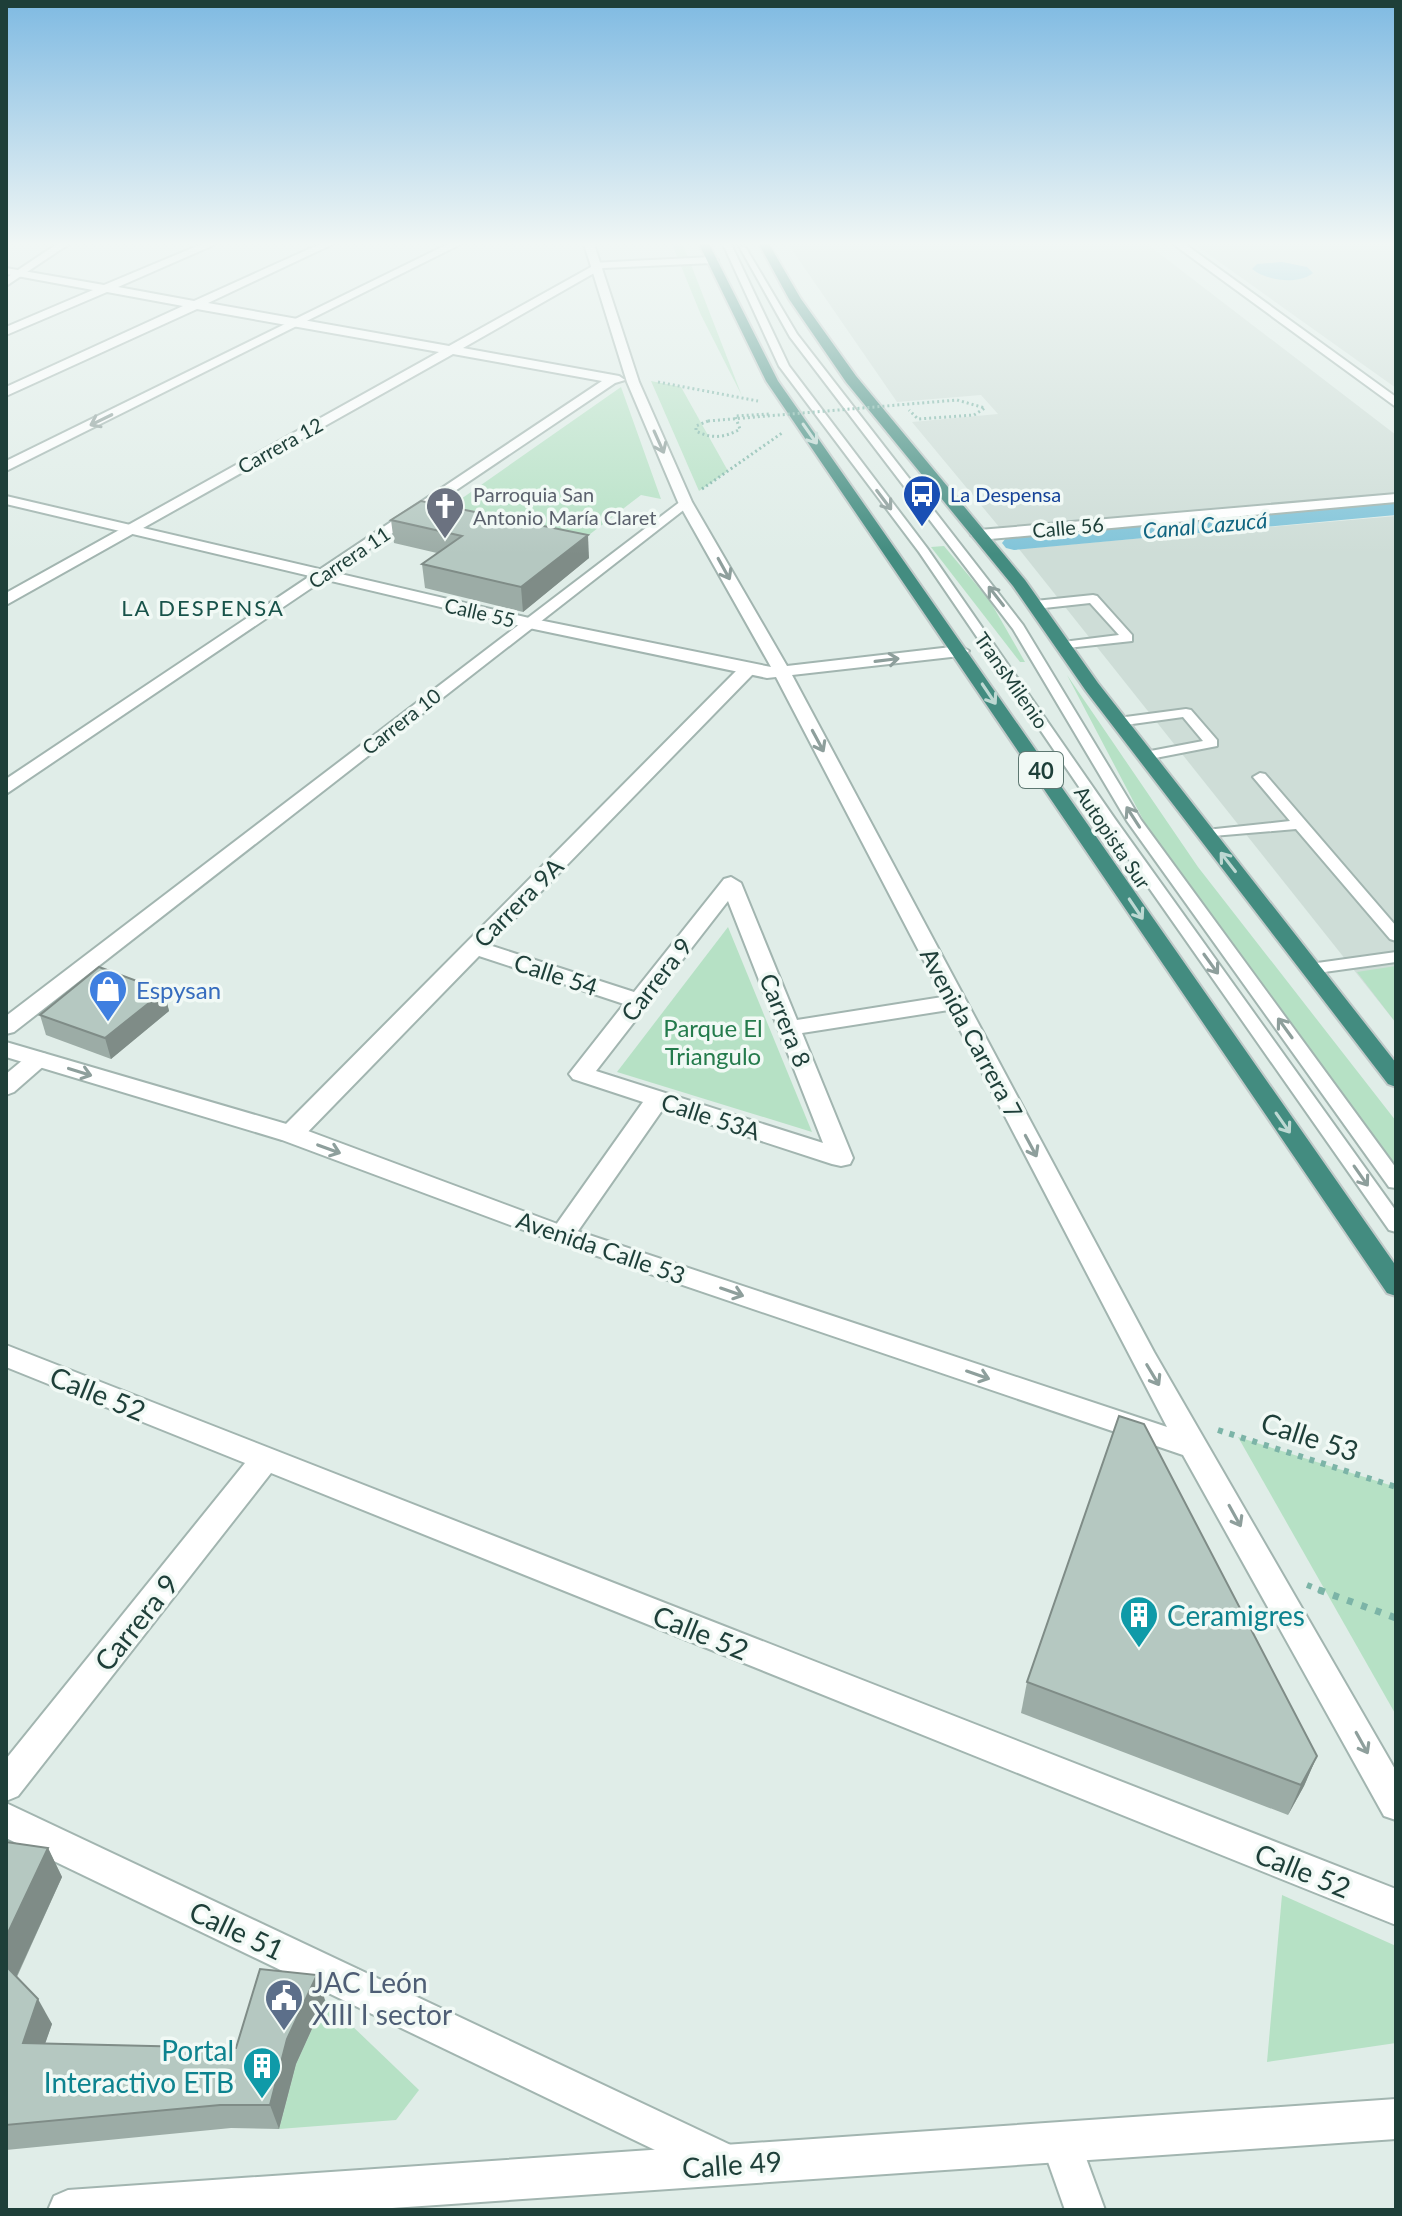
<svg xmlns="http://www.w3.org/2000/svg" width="1402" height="2216" font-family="Lato,sans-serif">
  <rect width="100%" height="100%" fill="#e0ede8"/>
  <g fill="#ceddd7">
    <path d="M788,244H1147L1396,435V493L1000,528L912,422L998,414L981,395L897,402Z"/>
    <path d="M1194,244H1396V388Z"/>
    <path d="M1396,516V1023L1019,549Z"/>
  </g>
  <g fill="#b6e1c5">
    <path d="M672,244H683L742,396L701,315Z"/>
    <path d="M651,381L681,387L728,471L699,491Z"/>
    <path d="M621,387L661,499L641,495L581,541L441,513Z"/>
    <path d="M1396,503V512L1017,547L1010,538Z"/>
    <path d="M944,546L990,601L1025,662H1020L931,547Z"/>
    <path d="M1067,675L1198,867L1396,1121V1166L1148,829Z"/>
    <path d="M728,927L812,1132L617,1072Z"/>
    <path d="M1396,966V1023L1357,972Z"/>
    <path d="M1238,1437L1396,1487V1715Z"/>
    <path d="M1282,1895L1396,1946V2043L1267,2062Z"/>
    <path d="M325,2000L419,2090L396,2120L279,2129L296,2064Z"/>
  </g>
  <path fill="#81c4d9" d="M1282,262L1307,267L1313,273C1298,285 1267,281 1252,269L1257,264Z"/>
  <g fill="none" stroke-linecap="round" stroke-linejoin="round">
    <path fill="#81c4d9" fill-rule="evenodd" d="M1396,501V515L1014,550L1006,548L1002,543L1006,538L1014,536Z"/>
    <g stroke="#a2b5b0" stroke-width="4">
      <g id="service">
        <path d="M723,244H731L789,366L927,548L1115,819L1396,1211V1232L1389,1230L1105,825L919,552L779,366Z"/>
        <path d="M739,246L746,248L797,334L1023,625L1141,820L1396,1168V1188L1389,1187L1127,821L1013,629L790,337Z"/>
        <path d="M1093,595L1097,596L1132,635V641L1058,649V643L1063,642L1119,635L1090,603L1035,609L1029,605L1035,601Z"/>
        <path d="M1186,709L1191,710L1217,740V746L1145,760L1140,759V753L1203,741L1183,717L1118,726L1111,722L1118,718Z"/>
        <path d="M1260,773L1265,774L1396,926V941L1390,939L1296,829L1201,837L1199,834L1206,830L1290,821L1253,777Z"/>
        <path d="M1396,952V962L1310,974L1302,969L1310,964Z"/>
      </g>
    </g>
    <g stroke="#a2b5b0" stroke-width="4">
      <g id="minor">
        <path d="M202,244H216L118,287L194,301L320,244H333L208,303L449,346L591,267V263L712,257L718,260L712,263L603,268L463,348L619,376L625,380L615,383L6,794V779L602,381L453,354L6,605V593L439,352L197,309L6,396V387L183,306L107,292L6,335V327L93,290L6,274V268L104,285Z"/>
        <path d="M1173,244H1185L1396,397V407Z"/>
        <path d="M1396,494V502L979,540L971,535L979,530Z"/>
        <path d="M685,498L690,499V505L14,1032L6,1034V1016Z"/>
        <path d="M747,665L756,670L753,674L489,945L634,992L724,879L731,877L741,883L797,1020L955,995L963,997L966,1002L963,1007L955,1009L802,1033L853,1158L850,1164L841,1166L832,1164L663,1109L571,1241L562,1244L553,1241L549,1235L553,1229L643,1102L573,1079L569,1074L624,1004L479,956L300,1140H282L279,1134L282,1128L741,666ZM728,901L823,1143L596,1071Z"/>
        <path d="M38,1052L46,1054L50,1059L46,1064L14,1092L6,1095V1074L30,1054Z"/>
        <path d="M6,1345L1396,1889V1925L271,1473L18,1796L6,1801V1759L245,1463L6,1367Z"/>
        <path d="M6,1803L737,2148L743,2162L737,2176L723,2182L709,2176L6,1838Z"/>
        <path d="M1061,2122L1075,2128L1105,2210H1065L1041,2142L1047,2128Z"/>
      </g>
    </g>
    <g stroke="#a2b5b0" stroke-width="4">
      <g id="tertiary">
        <path d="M57,244H69L6,286V278Z"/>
        <path d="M448,244H461L6,471V461Z"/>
        <path d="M584,244H594L639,382L692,502L787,666L960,646L969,651L960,656L792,675L1154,1352L1396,1771V1820L1384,1816L1183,1455L553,1241L282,1140L6,1057V1042L300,1128L571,1229L1167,1427L776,677L767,678L529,628L6,504V496L529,618L771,667L678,502L627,382Z"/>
        <path d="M1396,2099V2139L363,2210H48L54,2196L68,2190Z"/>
      </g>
    </g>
    <g stroke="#c0c9c8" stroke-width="4">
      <g id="trunk">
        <path d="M699,244H709L778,381L1396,1266V1296L1387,1293L766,381Z"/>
        <path d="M759,244H769L801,299L856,376L1025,580L1098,683L1396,1063V1087L1388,1084L1086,691L1013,586L846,382L789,299Z"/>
      </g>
    </g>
    <g stroke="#7cb4a7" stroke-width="3" stroke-dasharray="2 3" stroke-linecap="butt">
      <path d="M658,382L758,401"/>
      <path d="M708,421L696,426V431C711,439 725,438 740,429L735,416L769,414"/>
      <path d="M702,489L782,433"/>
    </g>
    <g stroke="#7cb4a7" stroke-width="6" stroke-dasharray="5 7" stroke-linecap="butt">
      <path d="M1218,1430L1396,1487"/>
      <path d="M1307,1585L1325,1592"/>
    </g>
    <path stroke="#7cb4a7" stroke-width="7" stroke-dasharray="6 9" stroke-linecap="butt" d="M1319,1590L1396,1618"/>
    <use href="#service" fill="#fff" fill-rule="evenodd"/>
    <use href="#minor" fill="#fff" fill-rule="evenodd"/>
    <use href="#tertiary" fill="#fff" fill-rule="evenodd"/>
    <use href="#trunk" fill="#438c80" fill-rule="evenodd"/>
    <path stroke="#7cb4a7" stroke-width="3" stroke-dasharray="2 3" stroke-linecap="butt" d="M708,421L957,400L985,408L974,415L918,419L909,410"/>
  </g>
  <g fill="#9caca6">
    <path d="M391,520L589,558L523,612L425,588L422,564L437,553L394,543Z"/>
    <path d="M164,991L169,1011L111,1059L46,1035L40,1015Z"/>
    <path d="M1027,1682L1317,1756L1304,1786L1288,1815L1021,1713Z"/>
    <path d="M6,1842L48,1848L62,1877L17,1977L52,2024L45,2043L236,2048L325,2000L296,2064L279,2129L231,2128L6,2150Z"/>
  </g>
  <g fill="#7f8c87">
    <path d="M588,535L589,558L523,612L521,587Z"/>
    <path d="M164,991L169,1011L111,1059L105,1038Z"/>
    <path d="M1317,1756L1304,1786L1288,1815L1301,1785Z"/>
    <path d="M48,1848L62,1877L13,1984L6,1971V1937Z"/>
    <path d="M317,1975L325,2000L296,2064L279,2129L270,2105L287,2039Z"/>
    <path d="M38,1999L52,2024L37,2067L23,2043Z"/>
  </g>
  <g fill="#b5c8c1" stroke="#7f8c87" stroke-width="2">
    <path d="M421,501L588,535L521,587L422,564L462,536L391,520Z"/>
    <path d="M99,967L164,991L105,1038L40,1015Z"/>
    <path d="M1119,1416L1144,1424L1317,1756L1301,1785L1027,1682Z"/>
    <path d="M6,1842L48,1848L6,1937Z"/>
    <path d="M6,1966L38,1999L23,2043L236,2048L260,1969L317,1975L287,2039L270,2105H220L6,2125Z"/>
  </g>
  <defs><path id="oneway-shaft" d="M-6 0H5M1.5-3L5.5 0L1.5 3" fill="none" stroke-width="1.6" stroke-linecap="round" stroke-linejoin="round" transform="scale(2)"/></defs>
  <g stroke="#8e9f9c">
    <use href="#oneway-shaft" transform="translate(101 420) rotate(154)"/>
    <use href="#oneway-shaft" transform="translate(659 442) rotate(66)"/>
    <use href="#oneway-shaft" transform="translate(884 500) rotate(53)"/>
    <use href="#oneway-shaft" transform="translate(724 569) rotate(61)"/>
    <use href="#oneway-shaft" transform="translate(996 596) rotate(-128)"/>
    <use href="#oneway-shaft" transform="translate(887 660) rotate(-7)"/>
    <use href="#oneway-shaft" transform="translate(818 741) rotate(62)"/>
    <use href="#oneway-shaft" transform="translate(1133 817) rotate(-123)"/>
    <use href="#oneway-shaft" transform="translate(1211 964) rotate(54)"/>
    <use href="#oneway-shaft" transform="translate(1285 1028) rotate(-126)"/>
    <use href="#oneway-shaft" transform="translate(80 1072) rotate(17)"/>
    <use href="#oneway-shaft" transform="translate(1031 1146) rotate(62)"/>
    <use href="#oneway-shaft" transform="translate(329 1149) rotate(20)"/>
    <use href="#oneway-shaft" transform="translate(1361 1176) rotate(55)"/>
    <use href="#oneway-shaft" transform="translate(732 1292) rotate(19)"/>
    <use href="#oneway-shaft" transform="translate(978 1375) rotate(19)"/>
    <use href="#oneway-shaft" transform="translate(1153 1375) rotate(59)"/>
    <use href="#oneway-shaft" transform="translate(1235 1516) rotate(61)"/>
    <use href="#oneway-shaft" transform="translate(1362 1743) rotate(61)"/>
  </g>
  <g stroke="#bdd8d2">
    <use href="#oneway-shaft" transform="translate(810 434) rotate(55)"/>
    <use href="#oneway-shaft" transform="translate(989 694) rotate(56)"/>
    <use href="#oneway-shaft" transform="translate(1228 862) rotate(-128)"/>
    <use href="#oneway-shaft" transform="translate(1136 909) rotate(56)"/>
    <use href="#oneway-shaft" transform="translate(1283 1123) rotate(55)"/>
  </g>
  <linearGradient id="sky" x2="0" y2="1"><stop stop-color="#7fbae2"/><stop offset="0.44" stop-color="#f1f7f5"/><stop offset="1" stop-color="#f1f7f5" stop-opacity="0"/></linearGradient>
  <rect width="1402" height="554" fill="url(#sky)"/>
  <defs>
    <g id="bus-pin" transform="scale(2)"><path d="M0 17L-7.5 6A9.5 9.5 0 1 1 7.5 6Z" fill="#1a4fb4" stroke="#f1f9f5"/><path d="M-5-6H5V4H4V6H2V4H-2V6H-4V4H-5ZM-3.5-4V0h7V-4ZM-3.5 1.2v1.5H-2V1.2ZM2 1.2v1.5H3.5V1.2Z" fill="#fff"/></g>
    <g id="church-pin" transform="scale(2)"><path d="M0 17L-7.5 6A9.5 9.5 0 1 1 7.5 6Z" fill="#6b7280" stroke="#f1f9f5"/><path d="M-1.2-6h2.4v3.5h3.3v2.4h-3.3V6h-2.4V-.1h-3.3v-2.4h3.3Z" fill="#fff"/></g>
    <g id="shop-pin" transform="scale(2)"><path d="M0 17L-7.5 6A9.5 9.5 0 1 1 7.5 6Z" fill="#3f7fe0" stroke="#f1f9f5"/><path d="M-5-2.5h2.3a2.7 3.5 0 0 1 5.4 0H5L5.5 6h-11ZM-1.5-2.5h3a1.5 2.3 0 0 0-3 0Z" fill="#fff"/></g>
    <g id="building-pin" transform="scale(2)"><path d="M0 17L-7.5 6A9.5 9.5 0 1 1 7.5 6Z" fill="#0f9aa8" stroke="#f1f9f5"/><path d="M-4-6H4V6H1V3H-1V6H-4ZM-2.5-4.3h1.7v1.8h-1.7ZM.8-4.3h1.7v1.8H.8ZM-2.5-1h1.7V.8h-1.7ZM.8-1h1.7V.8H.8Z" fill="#fff"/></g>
    <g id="civic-pin" transform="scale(2)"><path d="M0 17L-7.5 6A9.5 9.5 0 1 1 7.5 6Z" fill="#5c6f8a" stroke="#f1f9f5"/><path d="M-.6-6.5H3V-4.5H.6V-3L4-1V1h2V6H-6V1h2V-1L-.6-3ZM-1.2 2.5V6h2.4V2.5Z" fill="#fff"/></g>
  </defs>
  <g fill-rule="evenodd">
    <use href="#bus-pin" x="922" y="494"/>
    <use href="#church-pin" x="445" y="506"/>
    <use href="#shop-pin" x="108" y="989"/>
    <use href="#building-pin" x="1139" y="1615"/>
    <use href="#civic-pin" x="284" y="1998"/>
    <use href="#building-pin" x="262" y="2066"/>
  </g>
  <g text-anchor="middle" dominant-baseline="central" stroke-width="7" stroke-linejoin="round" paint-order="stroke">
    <g font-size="20" fill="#1e3f39" stroke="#f1f9f5">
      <text transform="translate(280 445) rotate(-29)">Carrera 12</text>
      <text transform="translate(1068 527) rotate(-5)">Calle 56</text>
      <text transform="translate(349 557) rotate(-34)">Carrera 11</text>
      <text transform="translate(480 612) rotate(13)">Calle 55</text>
      <text transform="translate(1012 680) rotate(55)">TransMilenio</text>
      <text transform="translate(401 721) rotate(-38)">Carrera 10</text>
      <text transform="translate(1113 837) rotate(56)">Autopista Sur</text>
    </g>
    <g font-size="20" fill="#5b616d" stroke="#f1f9f5" text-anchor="start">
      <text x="473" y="494">Parroquia San<tspan x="473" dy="23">Antonio María Claret</tspan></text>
    </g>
    <g font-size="20" fill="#164399" stroke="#f1f9f5" text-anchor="start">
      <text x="950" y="494">La Despensa</text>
    </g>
    <g font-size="22" font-style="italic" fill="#126682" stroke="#f1f9f5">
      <text transform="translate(1205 525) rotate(-5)">Canal Cazucá</text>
    </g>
    <g font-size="22" letter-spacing="2" fill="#18534a" stroke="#f1f9f5">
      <text x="203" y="607">LA DESPENSA</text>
    </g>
    <rect fill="#f1f9f5" stroke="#5d7771" stroke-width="2" x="1019" y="752" width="44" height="36" rx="6"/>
    <g font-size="22" font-weight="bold" fill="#1e3f39">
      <text x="1041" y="770">40</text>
    </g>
    <g font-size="24" fill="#1e3f39" stroke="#f1f9f5">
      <text transform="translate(518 902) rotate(-45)">Carrera 9A</text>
      <text transform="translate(556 974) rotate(18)">Calle 54</text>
      <text transform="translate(656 979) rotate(-52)">Carrera 9</text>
      <text transform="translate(786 1020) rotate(68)">Carrera 8</text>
      <text transform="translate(972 1033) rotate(62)">Avenida Carrera 7</text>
      <text transform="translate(711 1116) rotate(18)">Calle 53A</text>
      <text transform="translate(601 1247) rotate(19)">Avenida Calle 53</text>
    </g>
    <g font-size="24" fill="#366cbe" stroke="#f1f9f5" text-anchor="start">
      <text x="136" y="989">Espysan</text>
    </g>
    <g font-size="24" fill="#247b4c" stroke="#f1f9f5">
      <text x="713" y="1027">Parque El<tspan x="713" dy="28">Triangulo</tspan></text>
    </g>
    <g font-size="28" fill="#1e3f39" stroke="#f1f9f5">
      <text transform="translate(98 1393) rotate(22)">Calle 52</text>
      <text transform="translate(1310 1436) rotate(18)">Calle 53</text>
      <text transform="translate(136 1622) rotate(-51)">Carrera 9</text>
      <text transform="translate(701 1632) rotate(22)">Calle 52</text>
      <text transform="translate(1303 1870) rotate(22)">Calle 52</text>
      <text transform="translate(237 1930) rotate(25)">Calle 51</text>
      <text transform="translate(732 2164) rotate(-4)">Calle 49</text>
    </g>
    <g font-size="28" fill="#0d838f" stroke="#f1f9f5" text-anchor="start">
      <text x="1167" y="1615">Ceramigres</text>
      <text x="234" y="2050" text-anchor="end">Portal<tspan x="234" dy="32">Interactivo ETB</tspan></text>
    </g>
    <g font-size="28" fill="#4e5e75" stroke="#f1f9f5" text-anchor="start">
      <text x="312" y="1982">JAC León<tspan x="312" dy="32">XIII I sector</tspan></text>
    </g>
  </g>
  <rect width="1402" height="2216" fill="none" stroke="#1e3f39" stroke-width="16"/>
</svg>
